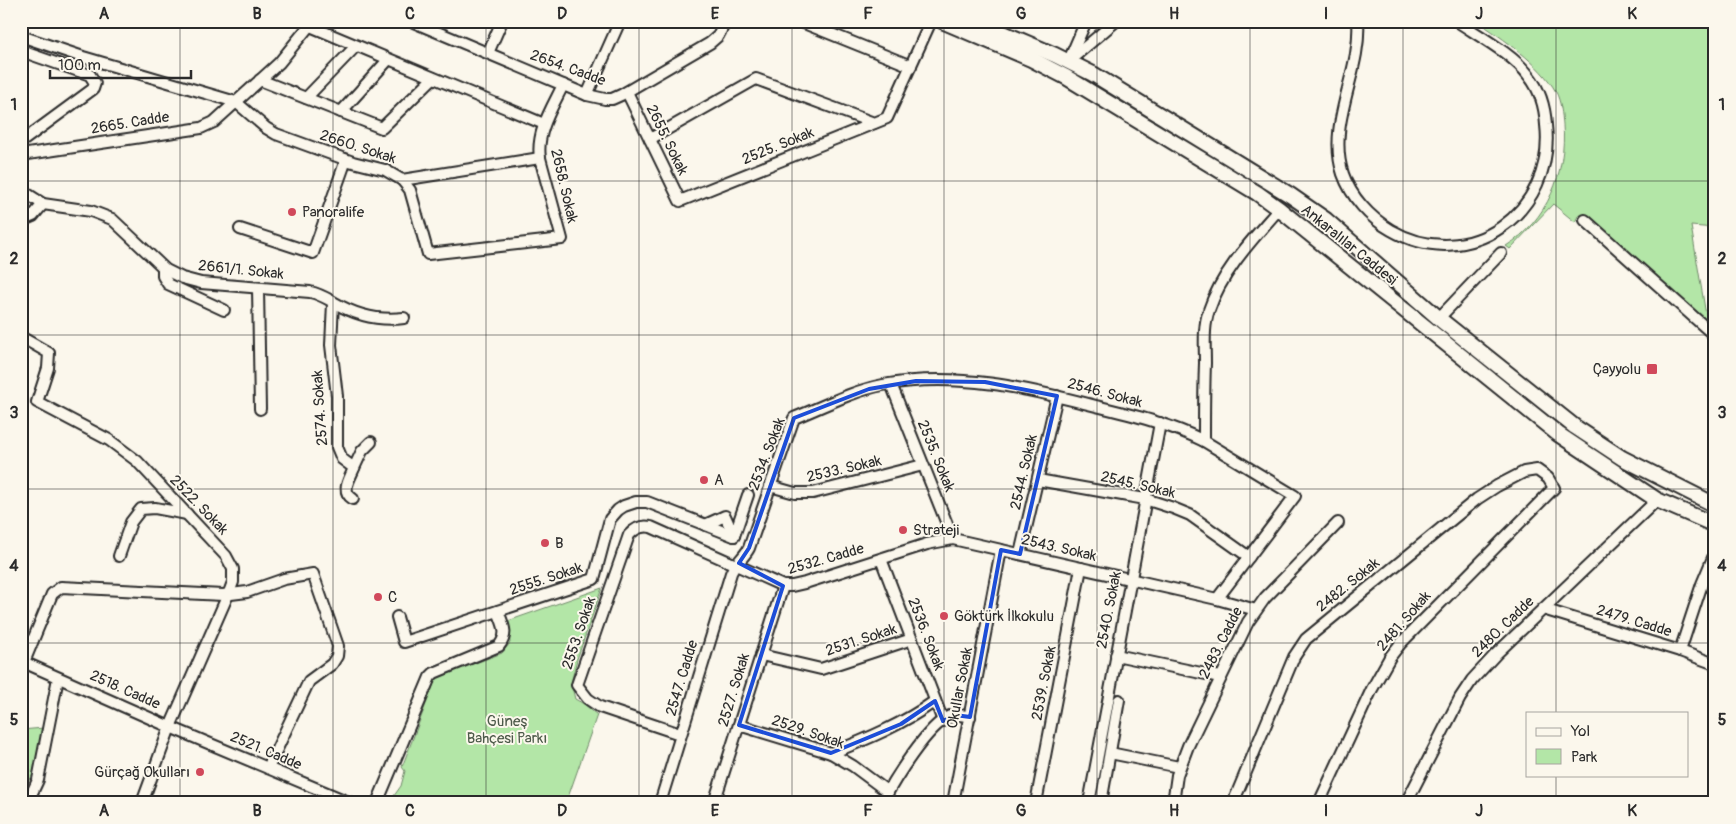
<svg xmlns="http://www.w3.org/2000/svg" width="1736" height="824" font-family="Pangolin,sans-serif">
  <rect width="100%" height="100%" fill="#fbf7ec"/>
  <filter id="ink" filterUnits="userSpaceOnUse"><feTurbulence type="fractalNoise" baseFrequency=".02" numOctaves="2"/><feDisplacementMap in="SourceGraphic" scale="10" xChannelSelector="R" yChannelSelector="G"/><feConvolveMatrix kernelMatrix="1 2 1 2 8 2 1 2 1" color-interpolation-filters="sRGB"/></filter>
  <g filter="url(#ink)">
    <g fill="#b3e6a7" stroke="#6f8869">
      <path d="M1477,21H1715V228L1691,226L1707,321L1594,220L1584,215L1578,216L1575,222L1553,204L1510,249L1506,246C1547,221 1567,172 1563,125C1562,114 1561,102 1556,92C1541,64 1502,38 1477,21Z"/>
      <path d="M602,588L577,659L571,683L575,699L584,704L597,715L566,803H391V800L401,786L405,771L402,767L436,678L502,653L510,643L508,621Z"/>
      <path d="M44,728L33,775L21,792V730Z"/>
    </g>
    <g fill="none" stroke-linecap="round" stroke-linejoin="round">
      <g stroke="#2b2b2b" stroke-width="14">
        <g id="street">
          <path d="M411,21L587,95L605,99H612L621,95L710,43L718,36L726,21"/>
          <path d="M799,21L911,66"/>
          <path d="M1358,21C1362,72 1326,123 1343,174C1351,197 1370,218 1391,230C1469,275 1556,212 1546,125C1545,108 1540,90 1529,76C1514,55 1479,36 1457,21"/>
          <path d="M310,26L544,124"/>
          <path d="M21,36L83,57L236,102L279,63L313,21"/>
          <path d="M21,51L90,75L95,83L93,89L21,142"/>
          <path d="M488,53L502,21"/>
          <path d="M1070,58L1086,21"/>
          <path d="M1069,61L1116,21"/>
          <path d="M260,80L382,128L433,78"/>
          <path d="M627,92L680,201L887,118L931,21"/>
          <path d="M587,95L620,21"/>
          <path d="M306,98L356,46"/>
          <path d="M341,112L388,60"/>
          <path d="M650,139L756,79L874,123"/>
          <path d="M21,155L201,128L214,122L236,102L266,128L276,134L353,162L385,170L402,180L410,190L428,254L562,239L540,158C536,132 552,108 563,85"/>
          <path d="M402,180L540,158"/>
          <path d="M21,190L43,204L91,211L112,219L166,270L182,278L201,283L310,292C320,294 326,298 335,303C357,316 379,321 404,318"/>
          <path d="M1585,220L1715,336"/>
          <path d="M21,221L33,216L43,204"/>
          <path d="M240,229L313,253L346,160"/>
          <path d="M163,268V276L168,284L224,310"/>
          <path d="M258,288L260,409"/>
          <path d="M333,303L331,345L337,396V447L342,459L354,468C350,479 340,491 353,499"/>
          <path d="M1439,318L1501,253"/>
          <path d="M21,337L49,353L48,368L37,402L109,440L137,461L226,556L233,569V582L230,590L170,727L142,803"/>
          <path d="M891,384L953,539"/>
          <path d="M1204,441C1204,415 1204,389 1205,363C1205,346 1203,327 1209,310C1222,271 1253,239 1279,209"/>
          <path d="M354,468L362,451L371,442"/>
          <path d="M1038,480L1145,499L1173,508L1190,515L1249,557"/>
          <path d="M770,486L795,493H813L923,465"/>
          <path d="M705,525L725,516L734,536L748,495"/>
          <path d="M1020,554L1057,396"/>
          <path d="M119,556L131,522L141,509L155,508L187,514"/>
          <path d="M881,559L943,721"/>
          <path d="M1543,609L1680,651L1715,664"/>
          <path d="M397,617L404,642L594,579L610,519L618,510L624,506L636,502H647L734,536"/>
          <path d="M1680,651L1702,584L1715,553"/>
          <path d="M761,655L821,669L912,639"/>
          <path d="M1116,655L1220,677"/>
          <path d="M21,661L170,727L351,803"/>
          <path d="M24,662L52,594L61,587L223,595L247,592L284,579L313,574L338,646L337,656L332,664L309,681L268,768"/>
          <path d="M739,725L831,753L853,766L888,792"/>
          <path d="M680,734L600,707L588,699L577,685L629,535C635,528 642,525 651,527L783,586H792L805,583L927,544L953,539L1217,599L1256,610"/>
          <path d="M831,753C868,739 903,724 935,701"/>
          <path d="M1110,753L1179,767"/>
          <path d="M21,802L31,795L38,780L58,678"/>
          <path d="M377,803L430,677L434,673L499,646C509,633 503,625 498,611"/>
          <path d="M660,803L731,573C735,563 744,558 749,548L794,418C822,407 852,391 883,385C955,371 1026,388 1096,406C1133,415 1170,424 1204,441L1295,496L1217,599"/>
          <path d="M714,803L783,586"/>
          <path d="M882,803C894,780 927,726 950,716C957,714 963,715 970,717"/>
          <path d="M953,803L1001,550"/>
          <path d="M1036,803L1081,568"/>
          <path d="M1089,803L1160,423"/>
          <path d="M1101,803L1119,700"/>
          <path d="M1173,803L1177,775L1188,746L1248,622L1265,598L1338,523"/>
          <path d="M1233,803L1294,657L1306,639L1477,499L1497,486L1524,472L1537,470L1548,478L1554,488L1401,643L1390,657L1372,689L1319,803"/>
          <path d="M1406,803L1460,698L1472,680L1496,654L1657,500"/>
        </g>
      </g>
      <g stroke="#2b2b2b" stroke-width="18">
        <g id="secondary">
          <path d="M942,21L1031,59L1066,77L1257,193L1279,209L1558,434L1657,500L1715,525"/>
          <path d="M975,21L1055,55L1093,74L1290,195L1326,220L1442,321L1575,427L1622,458L1715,505"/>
        </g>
      </g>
      <use href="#street" stroke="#fbf7ec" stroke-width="10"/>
      <use href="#secondary" stroke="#fbf7ec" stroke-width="14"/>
    </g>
  </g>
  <path fill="none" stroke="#1d4ed8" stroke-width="4" stroke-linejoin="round" d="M916,381L985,382L1057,396L1020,554L1001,550L970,717L955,715L943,721L935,701L901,724L831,753L739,725L783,586L739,563L749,548L794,418L869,389Z"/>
  <path fill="none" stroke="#2b2b2b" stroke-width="1" stroke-opacity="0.55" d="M180,21V803M333,21V803M486,21V803M639,21V803M792,21V803M944,21V803M1097,21V803M1250,21V803M1403,21V803M1556,21V713M21,181H1715M21,335H1715M21,489H1715M21,643H1715M1556,775V803"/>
  <g fill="#d1495b" stroke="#fbf7ec" stroke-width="2">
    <circle cx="292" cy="212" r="5"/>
    <rect x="1646" y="363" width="12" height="12" rx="2.5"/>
    <circle cx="704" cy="480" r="5"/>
    <circle cx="903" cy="530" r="5"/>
    <circle cx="545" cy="543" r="5"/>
    <circle cx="378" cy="597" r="5"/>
    <circle cx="944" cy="616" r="5"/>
    <circle cx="200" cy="772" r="5"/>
  </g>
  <g text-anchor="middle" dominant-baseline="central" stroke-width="4" stroke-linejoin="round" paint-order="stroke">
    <g font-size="15" fill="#2b2b2b" stroke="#fbf7ec">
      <text transform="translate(568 68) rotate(20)">2654. Cadde</text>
      <text transform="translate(130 123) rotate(-9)">2665. Cadde</text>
      <text transform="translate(667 140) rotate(64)">2655. Sokak</text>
      <text transform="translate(778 146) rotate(-22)">2525. Sokak</text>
      <text transform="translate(358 147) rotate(18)">2660. Sokak</text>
      <text transform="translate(564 186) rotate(77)">2658. Sokak</text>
      <text transform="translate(1349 245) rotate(39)">Ankaralılar Caddesi</text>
      <text transform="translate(241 270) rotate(6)">2661/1. Sokak</text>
      <text transform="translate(1105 393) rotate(15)">2546. Sokak</text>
      <text transform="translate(320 408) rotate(-94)">2574. Sokak</text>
      <text transform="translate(767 454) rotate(-69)">2534. Sokak</text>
      <text transform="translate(936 456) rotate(68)">2535. Sokak</text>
      <text transform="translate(844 469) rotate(-13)">2533. Sokak</text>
      <text transform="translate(1024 472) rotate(-77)">2544. Sokak</text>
      <text transform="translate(1138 485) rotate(13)">2545. Sokak</text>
      <text transform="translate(199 505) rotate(46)">2522. Sokak</text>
      <text transform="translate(1059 548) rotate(13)">2543. Sokak</text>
      <text transform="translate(826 559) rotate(-16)">2532. Cadde</text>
      <text transform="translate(546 579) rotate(-18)">2555. Sokak</text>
      <text transform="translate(1348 585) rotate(-39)">2482. Sokak</text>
      <text transform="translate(1109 610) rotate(-79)">2540. Sokak</text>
      <text transform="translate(1404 621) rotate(-49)">2481. Sokak</text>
      <text transform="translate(1634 621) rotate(17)">2479. Cadde</text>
      <text transform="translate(1503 627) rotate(-44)">2480. Cadde</text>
      <text transform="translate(579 633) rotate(-71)">2553. Sokak</text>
      <text transform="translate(926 634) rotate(69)">2536. Sokak</text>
      <text transform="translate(861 640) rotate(-18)">2531. Sokak</text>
      <text transform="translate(1221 643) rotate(-63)">2483. Cadde</text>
      <text transform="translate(682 678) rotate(-73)">2547. Cadde</text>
      <text transform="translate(1044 683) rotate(-79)">2539. Sokak</text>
      <text transform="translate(960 688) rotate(-79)">Okullar Sokak</text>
      <text transform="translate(125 690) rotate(24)">2518. Cadde</text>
      <text transform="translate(734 690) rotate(-73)">2527. Sokak</text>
      <text transform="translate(808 732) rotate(19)">2529. Sokak</text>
      <text transform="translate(266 751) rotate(23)">2521. Cadde</text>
    </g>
    <g font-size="15" fill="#2b2b2b" stroke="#fbf7ec" text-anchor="start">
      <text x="302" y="212">Panoralife</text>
      <text x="1641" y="369" text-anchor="end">Çayyolu</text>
      <text x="714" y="480">A</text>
      <text x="913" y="530">Strateji</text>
      <text x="555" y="543">B</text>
      <text x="388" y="597">C</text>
      <text x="954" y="616">Göktürk İlkokulu</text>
      <text x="190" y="772" text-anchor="end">Gürçağ Okulları</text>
    </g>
    <g font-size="15" fill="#4d5a4a" stroke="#fbf7ec">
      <text x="507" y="721">Güneş<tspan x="507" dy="17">Bahçesi Parkı</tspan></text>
    </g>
  </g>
  <rect width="1736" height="824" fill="none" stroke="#fbf7ec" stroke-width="55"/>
  <rect x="1526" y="712" width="162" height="65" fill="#fbf7ec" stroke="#a8a59f"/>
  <rect x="1536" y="728" width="25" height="8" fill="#fbf7ec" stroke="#a8a59f"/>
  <text x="1571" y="736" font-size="15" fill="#2b2b2b">Yol</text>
  <rect x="1536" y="749" width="25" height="15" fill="#b3e6a7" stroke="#a8a59f"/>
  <text x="1571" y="762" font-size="15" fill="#2b2b2b">Park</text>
  <path d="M50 70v8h141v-8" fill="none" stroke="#2b2b2b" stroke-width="2.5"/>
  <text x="58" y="70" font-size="15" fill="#2b2b2b" stroke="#fbf7ec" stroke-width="4" paint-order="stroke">100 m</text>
  <rect x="28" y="28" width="1680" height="768" fill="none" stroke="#2b2b2b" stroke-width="2"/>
  <g font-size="16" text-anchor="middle" font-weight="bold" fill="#2b2b2b">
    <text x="104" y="19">A</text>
    <text x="257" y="19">B</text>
    <text x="410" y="19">C</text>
    <text x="562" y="19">D</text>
    <text x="715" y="19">E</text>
    <text x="868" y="19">F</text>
    <text x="1021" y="19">G</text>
    <text x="1174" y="19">H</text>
    <text x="1326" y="19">I</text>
    <text x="1479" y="19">J</text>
    <text x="1632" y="19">K</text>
    <text x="14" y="110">1</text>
    <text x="1722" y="110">1</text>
    <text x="14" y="264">2</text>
    <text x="1722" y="264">2</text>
    <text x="14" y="418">3</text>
    <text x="1722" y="418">3</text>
    <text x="14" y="571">4</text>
    <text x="1722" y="571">4</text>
    <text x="14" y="725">5</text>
    <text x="1722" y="725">5</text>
    <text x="104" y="816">A</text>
    <text x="257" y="816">B</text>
    <text x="410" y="816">C</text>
    <text x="562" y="816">D</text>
    <text x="715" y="816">E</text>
    <text x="868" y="816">F</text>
    <text x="1021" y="816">G</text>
    <text x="1174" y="816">H</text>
    <text x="1326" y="816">I</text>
    <text x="1479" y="816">J</text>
    <text x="1632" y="816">K</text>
  </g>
</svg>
